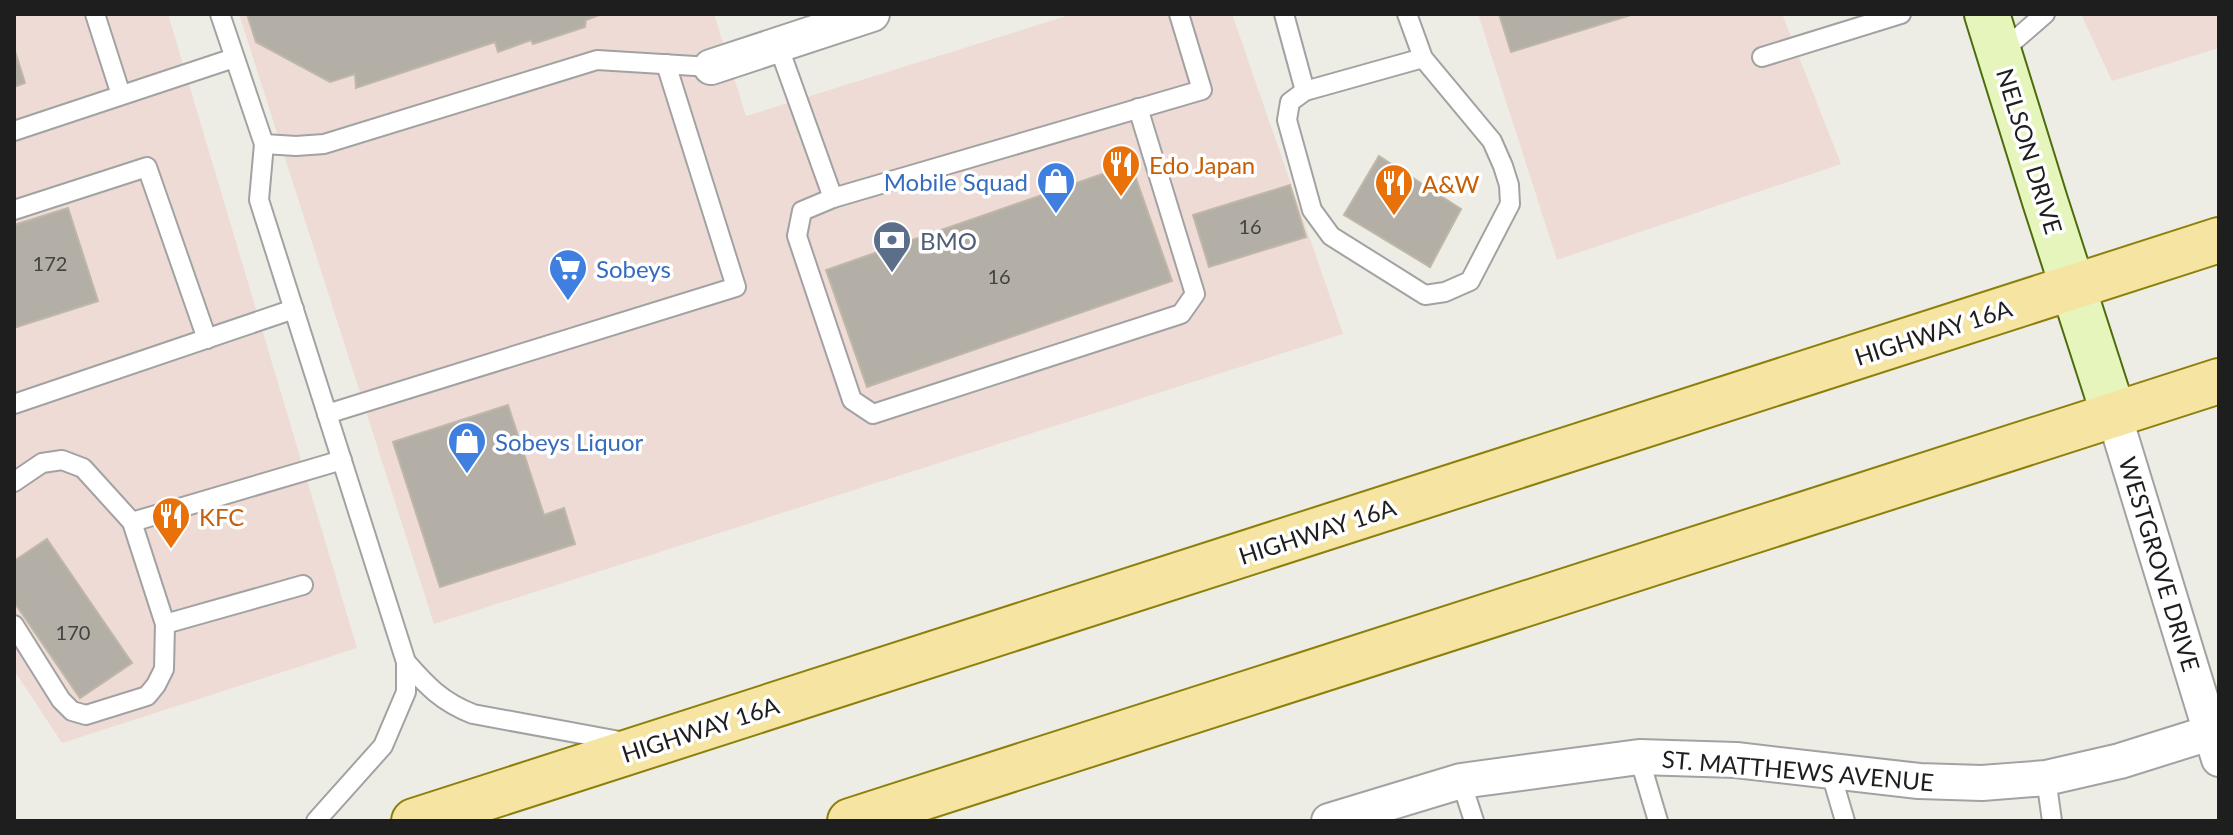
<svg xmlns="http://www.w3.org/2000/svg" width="2233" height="835" font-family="Lato,sans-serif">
  <rect width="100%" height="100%" fill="#eeede5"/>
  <g fill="#eedbd5">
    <path d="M14,14H168L357,648L62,743L14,670Z"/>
    <path d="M239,14H714L746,116L1073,14H1232L1343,334L434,624Z"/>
    <path d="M1478,14H1782L1841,164L1557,260Z"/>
    <path d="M2081,14H2219V48L2112,81Z"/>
  </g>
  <g fill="#b3afa7" stroke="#bfb7a8" stroke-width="2">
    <path d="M247,14H602L586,20L585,27L533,44L531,40L498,52L495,42L356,88L355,74L330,82L256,42Z"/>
    <path d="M1499,14H1634L1511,52Z"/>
    <path d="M14,48L25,83L14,87Z"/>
    <path d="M1379,156L1461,209L1430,267L1344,215Z"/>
    <path d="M1131,164L1172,281L867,387L826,270Z"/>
    <path d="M1290,185L1306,237L1209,267L1193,215Z"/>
    <path d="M68,208L98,301L14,328V225Z"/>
    <path d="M508,405L544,515L564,508L575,544L440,587L393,442Z"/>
    <path d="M47,539L132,663L80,698L14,602V561Z"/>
  </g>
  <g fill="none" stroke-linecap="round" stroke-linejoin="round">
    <g stroke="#a2a2a2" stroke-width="22">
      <g id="lane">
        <path d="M95,14L121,95"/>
        <path d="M220,14L264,144L259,200L406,662V692L383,746L316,821"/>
        <path d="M1284,14L1305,91"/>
        <path d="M1407,14L1423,58L1492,141L1503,166L1509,185L1510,204L1470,281L1445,292L1425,295L1331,236L1312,210L1287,120L1290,102L1305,91L1423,58"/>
        <path d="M778,45L833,198L1202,90L1179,14"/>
        <path d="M2000,53L2045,14"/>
        <path d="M1762,57L1901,14"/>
        <path d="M14,131L234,58"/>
        <path d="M264,144L296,146L324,144L597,60L711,67"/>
        <path d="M833,198L802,211L797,236L852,400L873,414L1181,314L1195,294L1138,108"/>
        <path d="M14,210L147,167L207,339"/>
        <path d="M14,404L294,309"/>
        <path d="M327,414L736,287L666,64"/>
        <path d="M14,482L42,463L62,460L83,468L132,522L165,624L303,585"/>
        <path d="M132,522L342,460"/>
        <path d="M14,625L61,700L72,711L86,715L147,696L156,685L164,669L165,624"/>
        <path d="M406,662C427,686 442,702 473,714L625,742"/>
        <path d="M1639,757L1658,821"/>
        <path d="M1830,770L1845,821"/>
        <path d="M2046,778L2052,821"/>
        <path d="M1461,781L1474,821"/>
      </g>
    </g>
    <g stroke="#a2a2a2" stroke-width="38">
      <g id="street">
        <path d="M711,67L872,14"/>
        <path d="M2114,415L2219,759"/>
        <path d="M1329,821L1461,781L1639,757L1736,760L1919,781L1982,783L2046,778L2120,761L2219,730"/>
      </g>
    </g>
    <g stroke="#4d6d0c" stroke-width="48">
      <path id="secondary" d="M1987,14L2045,201L2114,415"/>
    </g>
    <g stroke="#8d800a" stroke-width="48">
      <g id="primary">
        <path d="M414,821L2219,240"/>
        <path d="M850,821L2219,381"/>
      </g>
    </g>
    <use href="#lane" stroke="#fff" stroke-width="18"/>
    <use href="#street" stroke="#fff" stroke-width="34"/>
    <use href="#secondary" stroke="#e5f5bc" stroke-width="44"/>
    <use href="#primary" stroke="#f5e4a2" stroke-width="44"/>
  </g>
  <defs>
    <g id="restaurant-pin" transform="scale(2)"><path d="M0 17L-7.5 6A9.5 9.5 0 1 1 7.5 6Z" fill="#e8710a" stroke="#fff"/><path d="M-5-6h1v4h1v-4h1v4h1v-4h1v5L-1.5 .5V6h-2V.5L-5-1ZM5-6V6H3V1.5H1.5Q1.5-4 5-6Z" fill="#fff"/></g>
    <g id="shop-pin" transform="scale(2)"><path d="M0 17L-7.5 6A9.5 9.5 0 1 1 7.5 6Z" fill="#3f7fe0" stroke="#fff"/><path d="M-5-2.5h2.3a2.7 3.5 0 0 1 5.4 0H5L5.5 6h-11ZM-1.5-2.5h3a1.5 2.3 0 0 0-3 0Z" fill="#fff"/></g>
    <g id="bank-pin" transform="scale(2)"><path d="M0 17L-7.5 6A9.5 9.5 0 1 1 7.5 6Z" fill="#5c6f8a" stroke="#fff"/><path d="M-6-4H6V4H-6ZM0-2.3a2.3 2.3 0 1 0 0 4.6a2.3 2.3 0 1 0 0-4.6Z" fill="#fff"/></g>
    <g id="supermarket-pin" transform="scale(2)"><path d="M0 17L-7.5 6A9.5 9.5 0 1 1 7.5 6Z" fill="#3f7fe0" stroke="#fff"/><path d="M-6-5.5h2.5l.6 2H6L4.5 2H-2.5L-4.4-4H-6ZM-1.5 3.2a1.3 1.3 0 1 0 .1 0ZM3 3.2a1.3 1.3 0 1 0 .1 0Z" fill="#fff"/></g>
  </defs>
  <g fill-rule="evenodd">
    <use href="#restaurant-pin" x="1121" y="164"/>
    <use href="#shop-pin" x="1056" y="181"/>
    <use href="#restaurant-pin" x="1394" y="183"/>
    <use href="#bank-pin" x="892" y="240"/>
    <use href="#supermarket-pin" x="568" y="268"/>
    <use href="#shop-pin" x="467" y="441"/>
    <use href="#restaurant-pin" x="171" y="516"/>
  </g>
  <g text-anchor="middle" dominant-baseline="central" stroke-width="7" stroke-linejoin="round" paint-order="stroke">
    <g font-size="20" fill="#434240">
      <text x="1250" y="226">16</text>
      <text x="50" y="263">172</text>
      <text x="999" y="276">16</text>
      <text x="73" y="632">170</text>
    </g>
    <g font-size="24" fill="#1e1e1e" stroke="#fff">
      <text transform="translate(2030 151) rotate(73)">NELSON DRIVE</text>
      <text transform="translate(1933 332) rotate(-18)">HIGHWAY 16A</text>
      <text transform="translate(1317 531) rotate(-18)">HIGHWAY 16A</text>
      <text transform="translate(2160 564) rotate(73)">WESTGROVE DRIVE</text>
      <text transform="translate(700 729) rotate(-18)">HIGHWAY 16A</text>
      <text transform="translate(1798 770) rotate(5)">ST. MATTHEWS AVENUE</text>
    </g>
    <g font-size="24" fill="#c56008" stroke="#fff" text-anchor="start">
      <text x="1149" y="164">Edo Japan</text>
      <text x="1422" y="183">A&amp;W</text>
      <text x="199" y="516">KFC</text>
    </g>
    <g font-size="24" fill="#366cbe" stroke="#fff" text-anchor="start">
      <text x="1028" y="181" text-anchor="end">Mobile Squad</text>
      <text x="596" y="268">Sobeys</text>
      <text x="495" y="441">Sobeys Liquor</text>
    </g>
    <g font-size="24" fill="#4e5e75" stroke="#fff" text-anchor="start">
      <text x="920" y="240">BMO</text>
    </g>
  </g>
  <rect width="2233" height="835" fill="none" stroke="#1e1e1e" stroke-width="32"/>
</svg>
